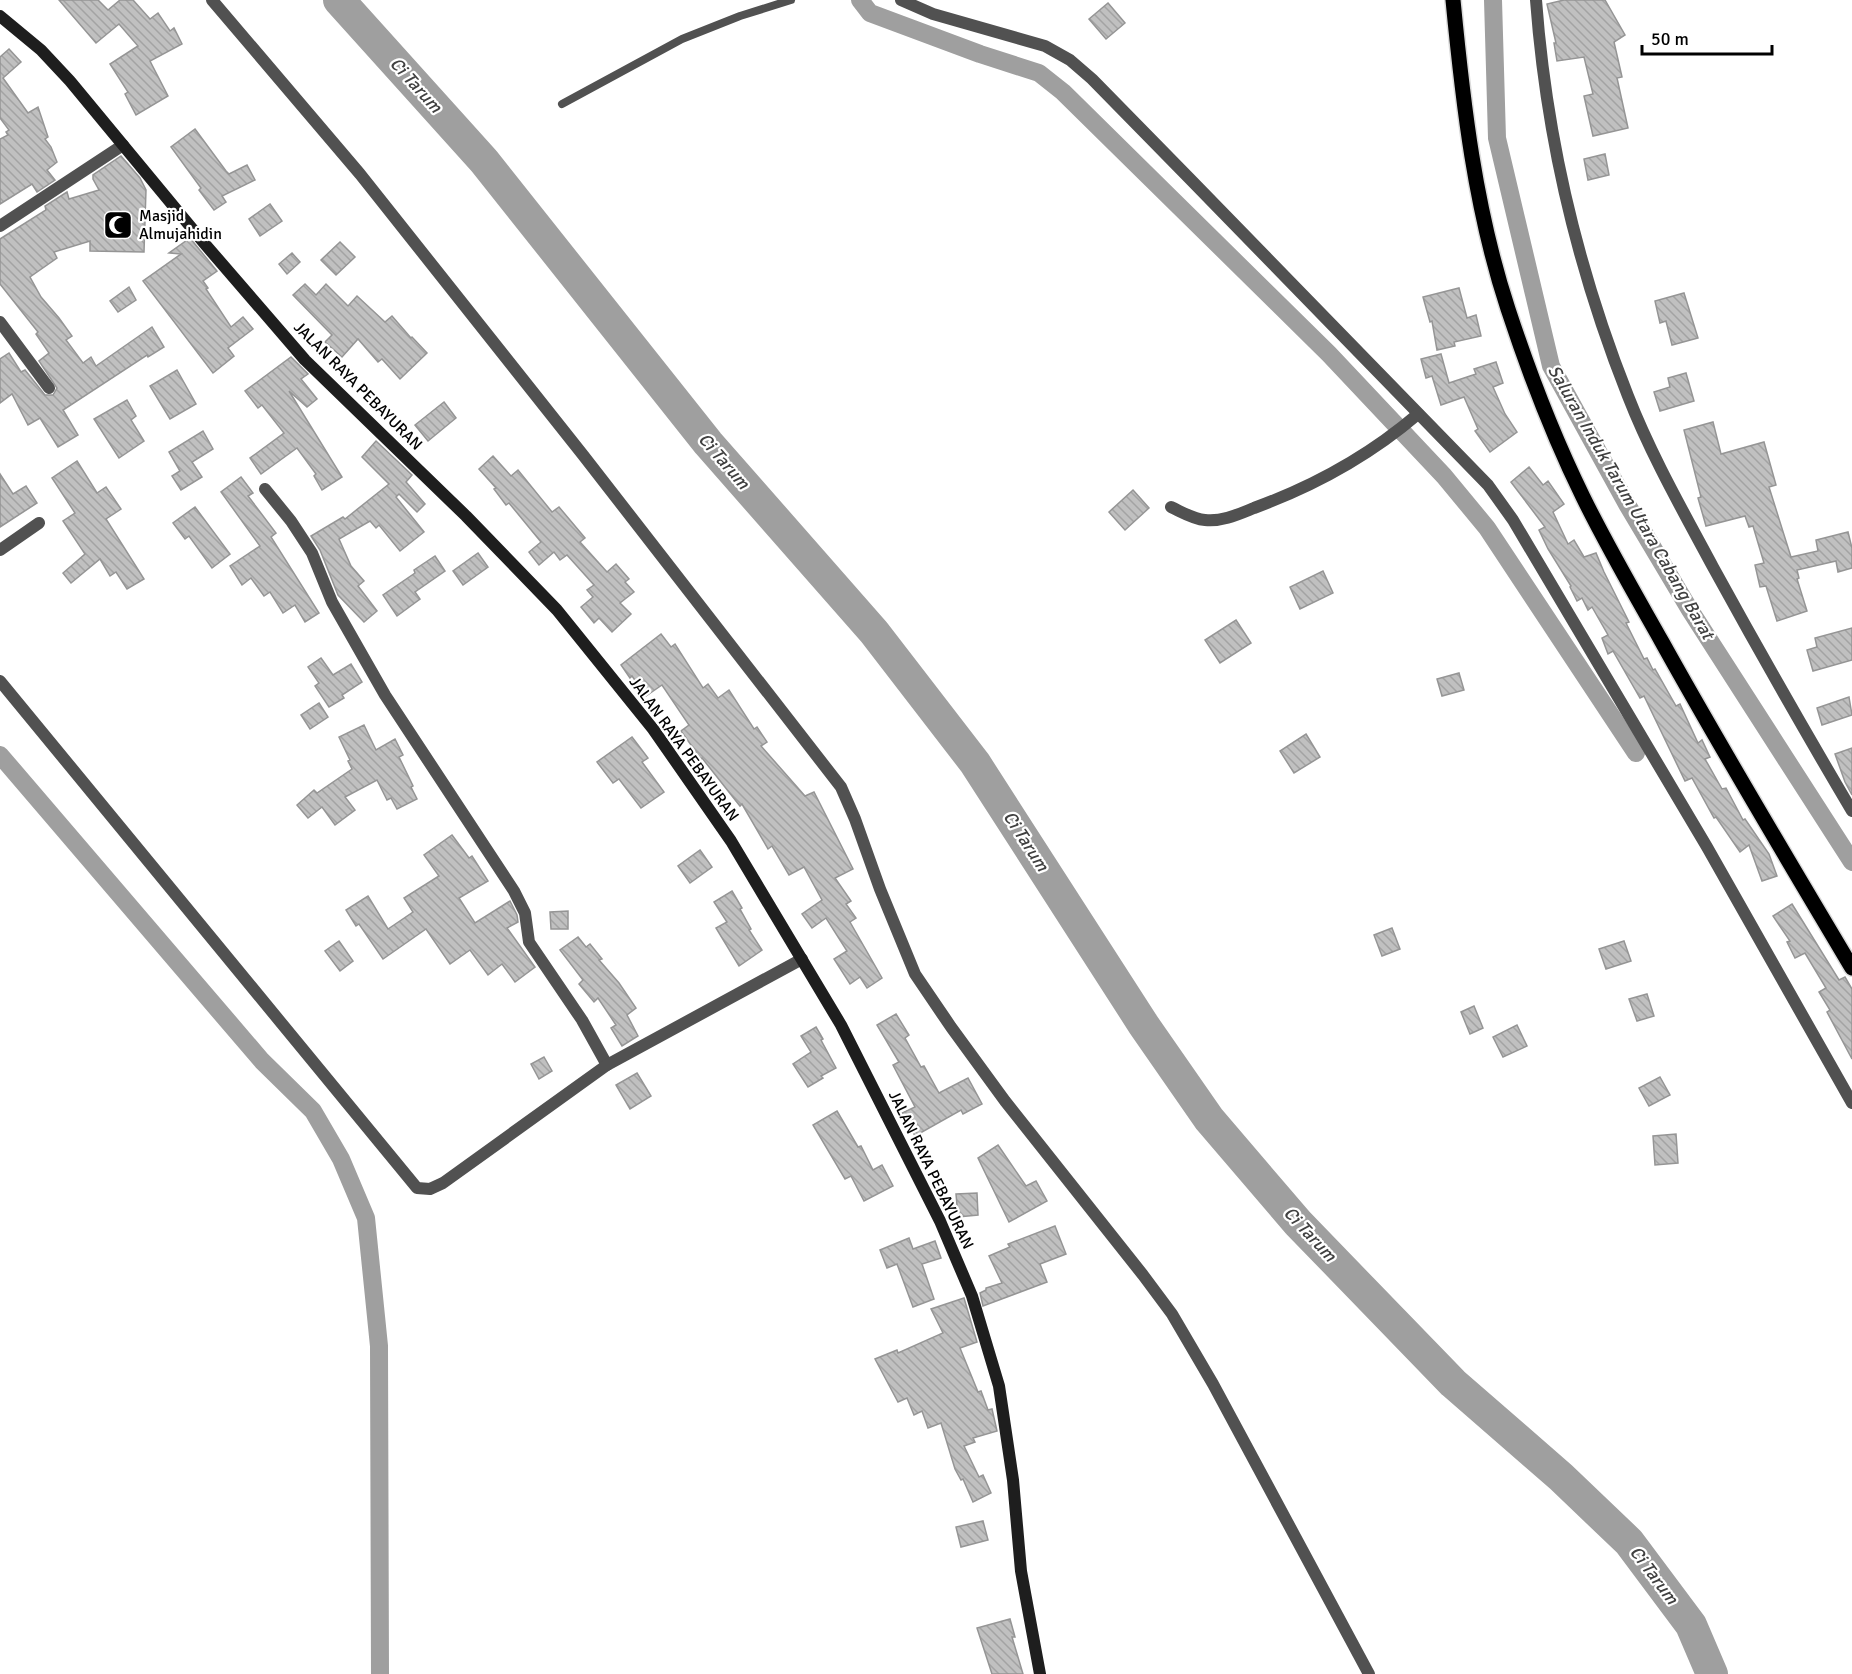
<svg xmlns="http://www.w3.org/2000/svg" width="1852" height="1674" font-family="Signika,sans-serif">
  <defs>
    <pattern id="building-back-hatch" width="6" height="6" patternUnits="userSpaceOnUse" patternTransform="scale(1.5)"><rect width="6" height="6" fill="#c0c0c0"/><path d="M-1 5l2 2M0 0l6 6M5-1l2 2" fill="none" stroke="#a3a3a3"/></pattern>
  </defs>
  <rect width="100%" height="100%" fill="#fff"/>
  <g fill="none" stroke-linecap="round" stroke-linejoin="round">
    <g stroke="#9f9f9f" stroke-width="18">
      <path d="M860,0L870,13L980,54L1039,73L1063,92L1329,354L1444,476L1487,528L1636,753"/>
      <path d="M1493,0L1497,138L1551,366L1628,506L1690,610L1852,862"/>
      <path d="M0,755L262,1061L313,1111L341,1159L366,1218L379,1346L380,1674"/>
    </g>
    <path stroke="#9f9f9f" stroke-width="32" d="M339,0L484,161L708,443L874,632L975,763L1143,1024L1209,1119L1298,1223L1453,1383L1561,1477L1629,1542L1691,1625L1712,1674"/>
  </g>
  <g fill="url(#building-back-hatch)" stroke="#959595" stroke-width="1.5">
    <path d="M59,0H98L108,10L120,0H133L150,19L158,13L170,31L174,28L182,44L150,61L168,96L136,115L125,94L128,92L110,64L138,46L119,24L96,43Z"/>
    <path d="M1564,0H1605L1625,35L1614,42L1622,77L1617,78L1628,128L1593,136L1584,96L1593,94L1584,57L1557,61L1554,43H1556L1547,4Z"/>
    <path d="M1108,3L1125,23L1106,39L1089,19Z"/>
    <path d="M9,49L21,62L3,78L28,113L38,107L48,137L45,139L51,147L57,162L47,170L55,180L37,192L32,184L0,204V139L8,135L6,132L9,130L0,118V57Z"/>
    <path d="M195,129L226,171L229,174L247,165L255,180L222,196L226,202L214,210L199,190L201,188L171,147Z"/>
    <path d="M1605,154L1609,175L1588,180L1584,159Z"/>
    <path d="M121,156L140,178L146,190L144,252L90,251V241L54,252L57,258L30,277L41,297L59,318L72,336L66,340L83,363L91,357L96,366L152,327L164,347L148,357L147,355L63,410L78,435L58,447L40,418L28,425L12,394L0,403V359L9,353L21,372L25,370L45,395H53L57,388L39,361L49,353L36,334L38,332L0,284V239L46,210L45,206L67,192L69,199L99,190L93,179V175Z"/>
    <path d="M270,204L282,221L260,236L249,219Z"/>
    <path d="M190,238L217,271L203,281L208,288L206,289L231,327L243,317L253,329L228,348L234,356L213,373L143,281L181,254L169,253Z"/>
    <path d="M340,242L355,257L336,275L321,260Z"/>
    <path d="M292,253L300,262L287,274L279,264Z"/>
    <path d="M305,284L316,295L326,284L348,306L357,296L385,322L392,316L411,338L412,337L427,353L400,379L382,359L378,362L358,339L342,357L325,342L332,335L293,295Z"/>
    <path d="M129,287L136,300L118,312L110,301Z"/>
    <path d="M1459,288L1467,318L1476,315L1481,336L1454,342L1455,346L1437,350L1432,321L1430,322L1423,297Z"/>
    <path d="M1684,293L1698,338L1672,345L1666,321L1660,323L1655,301Z"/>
    <path d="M1441,354L1449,383L1476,374L1474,369L1496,362L1503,383L1493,387L1505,414L1517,432L1490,452L1475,431L1478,429L1464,397L1441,405L1432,376L1426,378L1421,359Z"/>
    <path d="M291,357L308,374L301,379L317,399L307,407L289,391L342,477L322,490L314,476L316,474L297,448L261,474L250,458L284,433L262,405L258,408L245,391Z"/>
    <path d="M177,370L196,404L170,419L150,386Z"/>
    <path d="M1686,373L1694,401L1660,411L1654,392L1670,387L1668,378Z"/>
    <path d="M127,400L136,416L131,420L144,441L119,458L94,419Z"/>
    <path d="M444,402L456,418L428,441L415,425Z"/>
    <path d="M1713,422L1721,454L1764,442L1776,485L1769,487L1791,557L1818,551L1816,540L1848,532L1852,548V568L1838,572L1836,561L1797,570L1799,578L1797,579L1807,611L1777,621L1766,586L1760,587L1755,565L1764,563L1753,526L1749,527L1745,516L1706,526L1698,498L1701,497L1684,430Z"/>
    <path d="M203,431L213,449L192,462L202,477L181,490L172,476L180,471L169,452Z"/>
    <path d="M376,441L412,475L406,482L425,504L417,512L399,494L396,497L424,532L400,551L379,525L376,528L370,521L339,539L351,566L364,581L358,586L377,611L364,622L338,595L320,550L311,536L343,517L345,519L389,484L362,457Z"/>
    <path d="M493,456L511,476L518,470L552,512L559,507L585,538L580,542L607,572L616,564L629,579L625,582L634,592L620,603L631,614L612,632L599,618L594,623L581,607L593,597L587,590L594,585L567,555L560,560L554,552L539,565L529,552L541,542L509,503L506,505L494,489L496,488L479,469Z"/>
    <path d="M77,461L97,493L106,487L121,509L106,519L144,579L127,589L116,572L110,576L100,559L71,583L63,573L85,554L63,521L75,513L52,478Z"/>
    <path d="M1529,467L1543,485L1548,481L1564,504L1553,512L1568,544L1574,540L1584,557L1596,553L1604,572L1629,622L1626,623L1644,659L1647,658L1653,670L1655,669L1676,706L1680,704L1698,743L1702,740L1710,757L1705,759L1722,789L1726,788L1743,820L1745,819L1769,854L1777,876L1762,881L1749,845L1740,852L1716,817L1714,818L1692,778L1685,781L1644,696L1640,698L1613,651L1608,654L1602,638L1608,635L1592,607L1588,610L1582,598L1577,601L1570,587L1571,586L1548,549L1539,530L1545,527L1511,482Z"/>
    <path d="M0,474L13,494L26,486L37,503L0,527Z"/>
    <path d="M241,477L253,493L248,496L276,533L271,537L319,613L305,622L295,605L283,613L270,592L264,596L251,578L242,585L230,566L260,546L221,492Z"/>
    <path d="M1133,490L1149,508L1125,530L1109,512Z"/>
    <path d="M195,507L230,554L212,568L189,536L185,539L173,523Z"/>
    <path d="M478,553L488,567L463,585L453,571Z"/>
    <path d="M435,556L445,571L415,592L420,599L397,616L383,595L415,573L414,570Z"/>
    <path d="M1323,571L1333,593L1300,609L1290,587Z"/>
    <path d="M1236,620L1251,643L1220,663L1205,640Z"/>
    <path d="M1852,628V660L1813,671L1807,650L1817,647L1815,638Z"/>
    <path d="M661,634L671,647L675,644L703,688L708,684L718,698L729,690L754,729L757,727L767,742L761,746L805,796L814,792L853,869L835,878L851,901L846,904L856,918L850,922L882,978L867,988L860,977L850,984L834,959L847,951L826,918L812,928L802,914L822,900L804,867L789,875L772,846L768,849L742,804L740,806L702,758L701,759L681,731L689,725L662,685L646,696L632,676L630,678L621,665Z"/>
    <path d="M321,658L333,675L351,664L362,682L342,695L344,698L329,707L315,686L319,683L308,667Z"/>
    <path d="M1459,673L1464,690L1442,696L1437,679Z"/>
    <path d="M1849,697L1852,715L1822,725L1817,708Z"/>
    <path d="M319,703L328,717L310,729L301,715Z"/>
    <path d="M364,725L376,750L395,739L403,755L399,757L413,786L411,787L417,799L397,809L391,798L387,800L377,780L345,797L355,810L335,825L322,807L308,818L297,805L314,790L317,793L352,769L348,761L350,760L339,737Z"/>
    <path d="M1306,734L1320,757L1294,773L1280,751Z"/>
    <path d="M632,737L648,758L642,762L664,792L641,808L619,779L613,783L597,762Z"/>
    <path d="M1852,748V795L1845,782L1835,754Z"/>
    <path d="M452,835L469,858L472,856L488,881L459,898L475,923L510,901L517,915L518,922L507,928L535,967L515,982L502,964L488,975L470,950L450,964L426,929L383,959L359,924L356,926L346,910L368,896L388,929L413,912L404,898L439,876L424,855Z"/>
    <path d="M700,850L712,867L690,883L678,866Z"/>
    <path d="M732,891L742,908L740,909L751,929L749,930L762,950L739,966L716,928L727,922L714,902Z"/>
    <path d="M1792,904L1839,980L1845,977L1852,989V1059L1827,1012L1830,1010L1819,992L1826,988L1805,953L1795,958L1787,942L1790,941L1773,916Z"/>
    <path d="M568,911V929H551L550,912Z"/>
    <path d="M1392,928L1400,949L1382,956L1374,935Z"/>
    <path d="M578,937L586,947L590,944L602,959L599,960L619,983L636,1008L627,1015L638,1036L622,1046L611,1028L616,1025L598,998L594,1002L579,984L583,980L560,950Z"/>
    <path d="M339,941L353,961L340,971L325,951Z"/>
    <path d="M1624,941L1631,961L1606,969L1599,949Z"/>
    <path d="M1647,994L1654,1016L1637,1021L1629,999Z"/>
    <path d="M1474,1006L1483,1028L1470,1034L1461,1012Z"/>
    <path d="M896,1014L909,1035L905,1038L921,1067L924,1066L939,1093L968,1078L982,1104L963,1114L961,1110L915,1136L902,1113L915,1107L893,1065L899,1062L877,1025Z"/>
    <path d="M1517,1025L1527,1046L1503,1057L1493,1037Z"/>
    <path d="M816,1027L823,1039L821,1040L836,1068L821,1076L823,1078L808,1087L793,1064L811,1052L801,1036Z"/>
    <path d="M544,1057L552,1071L539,1079L531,1064Z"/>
    <path d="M637,1073L651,1096L630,1109L616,1085Z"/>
    <path d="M1660,1077L1670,1095L1649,1106L1639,1088Z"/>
    <path d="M837,1111L858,1147L861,1146L873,1170L882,1165L893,1186L864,1201L851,1176L845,1179L813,1125Z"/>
    <path d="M1676,1134L1678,1163L1655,1165L1653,1136Z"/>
    <path d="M998,1145L1026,1186L1036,1181L1047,1201L1009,1222L978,1158Z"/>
    <path d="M977,1193L978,1215L958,1217L956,1194Z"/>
    <path d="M1055,1226L1066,1254L1040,1264L1047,1282L983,1306L980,1293L986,1290V1288L1002,1283L989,1256L1010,1247L1008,1244Z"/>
    <path d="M909,1238L913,1249L935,1241L941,1258L922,1264L934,1299L913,1307L897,1264L887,1268L880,1250Z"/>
    <path d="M964,1298L977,1342L960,1348L978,1392L981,1391L988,1410L992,1409L997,1431L973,1438L975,1442L964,1446L979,1477L983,1475L991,1493L973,1502L963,1479L961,1480L955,1469L941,1423L928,1428L922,1411L914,1415L907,1398L898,1402L875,1359L897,1350L898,1353L943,1333L931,1309Z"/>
    <path d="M983,1521L988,1540L961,1547L956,1527Z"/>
    <path d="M1010,1619L1015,1637H1012L1023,1674H992L977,1628Z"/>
  </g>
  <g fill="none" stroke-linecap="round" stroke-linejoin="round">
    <g stroke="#dbdbdb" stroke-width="18">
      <path id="primary" d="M1453,0C1463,104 1475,209 1508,309C1529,373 1553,436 1583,497C1607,546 1635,594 1662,642C1723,752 1788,860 1852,968"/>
    </g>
    <path stroke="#515151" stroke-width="8" d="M562,104L682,39L740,16L791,0"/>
    <g stroke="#515151" stroke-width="12">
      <path d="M212,0L360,174L583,455L841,787L855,819L880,889L915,974L951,1027L1005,1101L1143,1275L1172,1314L1213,1384L1369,1674"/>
      <path d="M901,0L933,14L1045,46L1070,60L1092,79L1191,180L1488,485L1513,520L1707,847L1852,1103"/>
      <path d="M1536,0C1546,135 1578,270 1628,396C1651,455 1683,511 1713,567C1758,649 1804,730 1852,811"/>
      <path d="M0,226L123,145"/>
      <path d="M0,322L49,388"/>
      <path d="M265,489L291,521L312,553L332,602L385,695L514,891L525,913L529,942L582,1020L607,1065"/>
      <path d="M1171,507C1182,512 1193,519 1205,520C1222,522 1239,514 1254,508C1314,486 1369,456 1418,414"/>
      <path d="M0,550L39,523"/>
      <path d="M0,681L417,1188L430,1189L443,1183L607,1065L802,959"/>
    </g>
    <path stroke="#1e1e1e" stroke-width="12" d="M0,16L41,50L70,81L204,243L305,360L466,516L557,610L653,729L731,841L841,1025L940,1221L972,1296L999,1386L1013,1480L1021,1571L1040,1674"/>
    <use href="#primary" stroke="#000" stroke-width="15"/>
  </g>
  <defs>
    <g id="mosque-square" transform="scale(1.5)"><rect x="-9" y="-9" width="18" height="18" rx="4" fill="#000" stroke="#fff"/><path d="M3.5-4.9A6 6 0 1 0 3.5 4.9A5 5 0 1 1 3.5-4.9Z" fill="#fff"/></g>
  </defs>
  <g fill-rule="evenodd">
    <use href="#mosque-square" x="118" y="225"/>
  </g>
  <g text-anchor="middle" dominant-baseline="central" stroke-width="4.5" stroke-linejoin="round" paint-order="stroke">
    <g font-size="16" fill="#000" stroke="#fff" text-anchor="start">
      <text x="139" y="216">Masjid<tspan x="139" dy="18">Almujahidin</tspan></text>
    </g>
    <g font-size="16" fill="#000" stroke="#fff">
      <text transform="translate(358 386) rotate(45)">JALAN RAYA PEBAYURAN</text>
      <text transform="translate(684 749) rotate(54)">JALAN RAYA PEBAYURAN</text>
      <text transform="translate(931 1170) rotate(64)">JALAN RAYA PEBAYURAN</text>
    </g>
    <g font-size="18" font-style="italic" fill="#404040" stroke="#fff">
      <text transform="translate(416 85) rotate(48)">Ci Tarum</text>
      <text transform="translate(724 461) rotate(49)">Ci Tarum</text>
      <text transform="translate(1631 502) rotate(60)">Saluran Induk Tarum Utara Cabang Barat</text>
      <text transform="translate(1026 841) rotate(57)">Ci Tarum</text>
      <text transform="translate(1310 1234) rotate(47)">Ci Tarum</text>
      <text transform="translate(1654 1575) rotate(53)">Ci Tarum</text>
    </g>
  </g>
  <path d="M1642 45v9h130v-9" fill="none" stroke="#000000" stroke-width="3"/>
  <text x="1651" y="45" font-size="18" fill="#000000" stroke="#ffffff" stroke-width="4.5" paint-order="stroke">50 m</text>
</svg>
